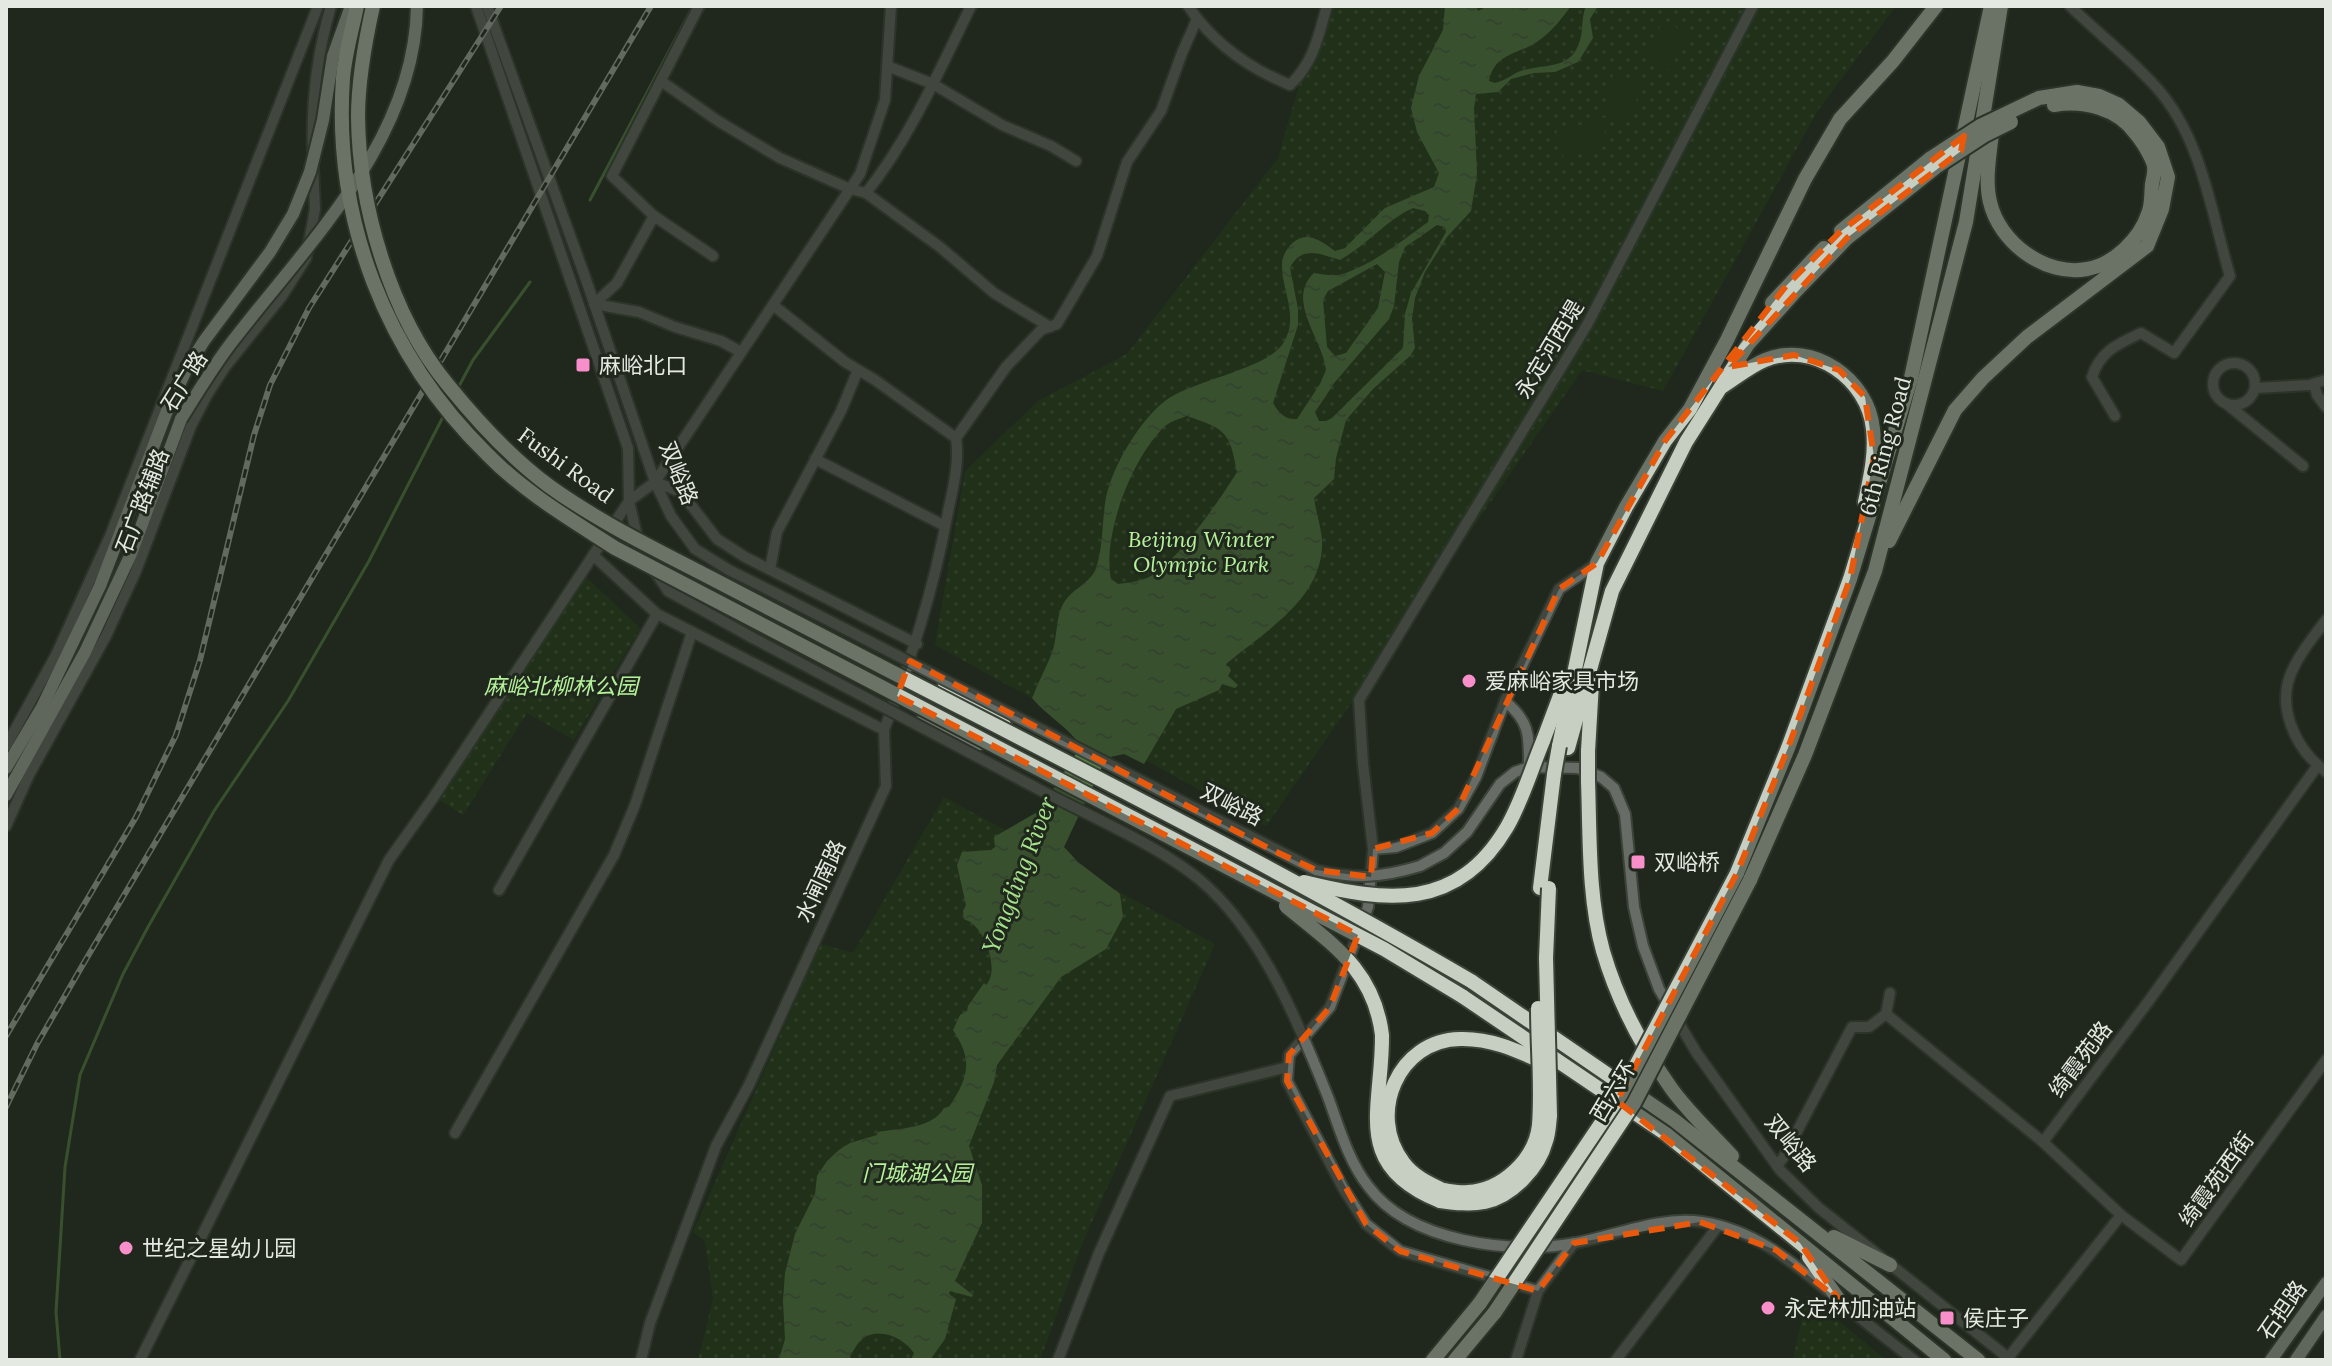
<svg xmlns="http://www.w3.org/2000/svg" width="2332" height="1366" font-family="Lora,'Noto Sans SC',serif">
  <defs>
    <pattern id="park-dots" width="8" height="8" patternUnits="userSpaceOnUse" patternTransform="scale(2)"><rect width="8" height="8" fill="#223d14"/><path d="M2 2h.1M6 6h.1" fill="none" stroke="#425936" stroke-width="1.8" stroke-linecap="round"/></pattern>
    <pattern id="water-ripples" width="26" height="14" patternUnits="userSpaceOnUse" patternTransform="scale(2)"><rect width="26" height="14" fill="#578243"/><path d="M2 4q2-2 4 0t4 0M15 11q2-2 4 0t4 0" fill="none" stroke="#4e6743"/></pattern>
  </defs>
  <rect width="100%" height="100%" fill="#20281d"/>
  <g fill="url(#park-dots)">
    <path d="M1322,6H1896L1818,110L1663,391L1582,370L1266,826L935,645L965,471L1038,401L1127,354L1278,158Z"/>
    <path d="M586,577L640,628L574,740L527,713L463,815L439,800Z"/>
    <path d="M944,797L1215,944L1083,1242L1040,1360H698L713,1299L705,1241L693,1232L821,944L853,953Z"/>
    <path d="M1807,1295L1886,1360H1793Z"/>
  </g>
  <g fill="#223d14">
    <path d="M1664,20L1689,35L1669,70L1643,56Z"/>
    <path d="M1613,75L1641,83L1630,123L1602,115Z"/>
    <path d="M1601,119L1609,145L1564,159L1556,132Z"/>
  </g>
  <path fill="url(#water-ripples)" fill-rule="evenodd" d="M1445,6H1476L1478,11L1488,6H1571C1562,18 1553,30 1541,39C1521,55 1495,51 1489,81L1495,83C1504,81 1510,76 1518,72C1538,64 1565,70 1576,50C1585,35 1580,20 1586,6H1598L1590,19L1593,38L1578,62L1555,72L1534,73L1511,79L1498,92L1476,94L1474,108L1477,174L1471,211L1447,237L1425,272L1415,298L1412,319L1415,348L1410,356L1373,389L1346,420L1336,458L1334,479L1314,498C1316,514 1323,532 1322,547C1320,600 1263,633 1226,664L1231,670L1228,676L1238,685L1235,688L1222,684L1219,690L1176,709L1144,764L1124,754L1106,758L1064,847L1078,862L1120,894L1123,917L1106,949L1061,977L997,1065L994,1082L969,1146L982,1185V1223L955,1281L973,1295L972,1297L950,1291L949,1294L956,1299L945,1339L930,1360H911L914,1353C904,1338 879,1326 862,1339C857,1343 853,1352 850,1356L851,1360H779L785,1339L783,1301L785,1273L795,1234L815,1194L817,1176L827,1161L839,1150L850,1143L877,1135L878,1132C900,1128 932,1129 944,1108L949,1107C969,1077 973,1060 953,1030L960,1015L967,1011L968,1006L984,983L986,985C999,971 987,938 975,926C972,922 968,921 964,919L963,911L966,905L957,865L962,852L991,850L995,847L994,837L1039,811L1081,746C1066,725 1048,717 1032,698C1038,683 1046,668 1052,653C1058,637 1055,615 1065,601C1072,590 1089,583 1095,571C1103,551 1102,525 1105,504C1109,471 1139,421 1165,401C1192,380 1269,369 1284,342C1299,316 1282,292 1282,265C1282,252 1294,236 1308,237C1318,238 1328,246 1335,251L1345,248L1385,208L1434,187L1439,173L1417,132L1411,108L1419,76L1443,30ZM1413,208L1425,211L1429,215L1428,222C1403,240 1376,262 1346,273C1336,277 1325,275 1314,273C1285,300 1323,339 1326,370L1320,384L1297,419C1285,420 1279,413 1273,403L1298,325V309L1290,268C1301,245 1320,254 1340,260C1367,245 1386,220 1413,208ZM1437,225L1445,227L1446,232L1411,293L1405,314L1403,348L1332,418L1326,421H1319L1315,412L1335,382L1389,319L1394,306L1399,262L1405,247ZM1377,264L1385,272L1378,308L1346,353L1335,356L1327,347L1323,300L1328,291ZM1187,416C1225,429 1230,431 1237,472C1222,497 1174,566 1149,577C1140,581 1128,583 1118,584L1111,579C1102,535 1132,458 1164,427C1170,421 1179,419 1187,416Z"/>
  <g fill="none" stroke-linecap="round" stroke-linejoin="round">
    <g stroke="#578243" stroke-width="3">
      <path d="M590,200L693,6"/>
      <path d="M458,388L473,360L530,282"/>
      <path d="M60,1360L56,1312L65,1167L80,1075L123,974L148,927L214,811L288,701L369,561L445,413"/>
    </g>
    <g stroke="#3b4339" stroke-width="14">
      <g id="minor">
        <path d="M476,6L628,448L629,501L640,549L668,591L753,638"/>
        <path d="M487,6L584,274L655,482L671,516L695,549L729,570L775,593"/>
        <path d="M699,6L612,176L654,216L713,256"/>
        <path d="M1188,6C1214,44 1248,68 1290,85C1314,62 1318,37 1327,6"/>
        <path d="M2070,6C2098,33 2130,58 2156,87C2202,138 2211,212 2230,276L2174,353L2141,333C2118,344 2100,351 2092,377L2115,416"/>
        <path d="M887,66L933,84L1002,125L1051,146L1076,161"/>
        <path d="M661,81L718,121L780,158L850,189L866,193L940,247L994,293L1050,327"/>
        <path d="M313,151C311,101 317,54 331,6"/>
        <path d="M866,193C910,138 940,69 971,6"/>
        <path d="M594,304L639,312L675,327L721,341L741,352"/>
        <path d="M594,304L617,283L654,216"/>
        <path d="M773,305L845,362L875,380L956,438C960,465 952,491 947,517C933,592 911,659 884,730"/>
        <circle cx="2234" cy="384" r="21"/>
        <path d="M2314,384L2317,395L2326,407"/>
        <path d="M2255,388L2309,385L2326,380"/>
        <path d="M2228,405L2303,466"/>
        <path d="M956,438L1006,367L1041,330L1057,324L1097,256L1127,162L1161,111L1182,53L1197,19"/>
        <path d="M815,459L945,526"/>
        <path d="M655,482L681,492L717,539L745,557L917,644"/>
        <path d="M593,555L657,614L884,730L886,786L749,1085L716,1146L650,1323L641,1360"/>
        <path d="M770,569L777,532L841,411L858,370"/>
        <path d="M2326,620C2315,635 2302,650 2294,667C2274,704 2295,749 2326,772"/>
        <path d="M1505,701C1530,722 1529,735 1529,767"/>
        <path d="M6,746L56,655L110,536L318,6"/>
        <path d="M6,826L29,775L106,636L136,571L191,426L207,395L225,367L282,296L306,258L315,209L313,167"/>
        <path d="M1373,849L1396,847L1432,833L1458,809L1476,777L1505,701L1559,589L1597,563"/>
        <path d="M1420,866L1444,853L1467,832L1500,784L1515,772L1529,767L1578,768L1601,777L1614,788L1625,814L1634,907L1643,946L1659,989L1696,1052L1780,1170L1819,1208L2011,1360"/>
        <path d="M499,890L657,614"/>
        <path d="M1886,1014L2043,1142"/>
        <path d="M1328,1097C1339,1127 1348,1160 1368,1186C1409,1242 1512,1255 1576,1243C1617,1235 1660,1216 1702,1222C1756,1230 1796,1265 1837,1299C1862,1320 1888,1340 1914,1360"/>
        <path d="M455,1133L614,855L635,805L692,632"/>
        <path d="M1777,1166L1783,1158L1852,1027H1869L1886,1014L1890,993"/>
        <path d="M2121,1215L2181,1260L2326,1060"/>
        <path d="M1538,1291L1400,1251L1366,1224L1343,1188L1287,1081L1289,1055L1330,1007L1368,907L1373,849L1363,764L1359,700L1587,325L1753,6"/>
        <path d="M2008,1358L2121,1215L2043,1142L2148,1002L2318,765"/>
        <path d="M140,1360L389,860L433,798L629,501L655,482L860,174L885,100L891,6"/>
        <path d="M1058,1360L1099,1253L1170,1096L1288,1067"/>
        <path d="M1516,1360L1538,1291L1574,1243"/>
        <path d="M1616,1360L1718,1226"/>
      </g>
    </g>
    <g stroke="#3b4339" stroke-width="16">
      <g id="major">
        <path d="M6,768L42,707L100,586L167,411"/>
        <path d="M6,795L85,652L131,554L181,419"/>
        <path d="M2271,1360L2326,1283"/>
        <path d="M2296,1360L2326,1316"/>
      </g>
    </g>
    <g stroke="#3b4339" stroke-width="18">
      <g id="highway">
        <path d="M1993,123C1991,148 1984,178 1990,202C1999,242 2045,277 2087,269C2113,265 2140,239 2148,214C2152,205 2151,193 2152,184C2153,179 2155,171 2154,166C2152,157 2142,141 2136,134C2118,108 2083,100 2054,105"/>
        <path d="M1841,231L1931,158"/>
        <path d="M1772,303L1824,248"/>
        <path d="M1723,386C1736,378 1750,366 1765,360C1813,340 1868,379 1873,429C1876,454 1870,478 1865,502"/>
        <path d="M1889,541L1955,410L1983,378L2027,337L2147,246L2162,209L2168,177L2158,147L2139,122L2119,105L2099,96L2077,92L2039,98"/>
        <path d="M945,684L1004,725"/>
        <path d="M920,723L980,743"/>
        <path d="M1543,741L1564,685"/>
        <path d="M1559,746L1597,563L1626,507L1665,441L1690,409L1727,340L1805,179L1840,119L1893,61L1936,6"/>
        <path d="M1568,748L1612,591L1686,442L1748,344L1794,293L1847,238L1936,167"/>
        <path d="M1588,751L1592,683"/>
        <path d="M1588,781C1590,837 1588,897 1603,951C1617,999 1642,1047 1671,1088C1688,1112 1712,1134 1732,1156"/>
        <path d="M1737,873L1788,748L1850,579L1911,378L1991,6"/>
        <path d="M1750,880L1805,755L1875,571L1966,222L2001,6"/>
        <path d="M1540,888L1554,774"/>
        <path d="M1471,981L1674,1120L1978,1360"/>
        <path d="M1462,996L1666,1134L1944,1360"/>
        <path d="M1382,1035C1383,1108 1350,1165 1440,1201"/>
        <path d="M1443,1190C1428,1183 1413,1176 1403,1162C1367,1114 1398,1040 1460,1039C1493,1038 1520,1052 1549,1065"/>
        <path d="M1834,1237L1890,1265"/>
        <path d="M1809,1257L1839,1300"/>
        <path d="M1433,1360L1480,1303"/>
        <path d="M1455,1360L1495,1312"/>
      </g>
    </g>
    <use href="#minor" stroke="#686c66" stroke-width="10"/>
    <use href="#major" stroke="#abb3a8" stroke-width="12"/>
    <use href="#highway" stroke="#c6cfc2" stroke-width="14"/>
    <g stroke="#b2b8b0" stroke-width="6">
      <g id="rail">
        <path d="M6,1036L136,817L176,735L200,660L254,435L270,385L309,308L501,6"/>
        <path d="M6,1107L37,1044L85,961L651,6"/>
      </g>
    </g>
    <use href="#rail" stroke="#20281d" stroke-width="3" stroke-dasharray="9" stroke-linecap="butt"/>
    <g stroke="#3b4339" stroke-width="14" stroke-linecap="butt">
      <g id="minor-bridge">
        <path d="M775,593L1316,870C1357,879 1380,878 1420,866"/>
        <path d="M753,638C850,689 946,740 1042,791C1090,816 1159,846 1200,880C1262,932 1299,1024 1328,1097"/>
      </g>
    </g>
    <g stroke="#3b4339" stroke-width="16" stroke-linecap="butt">
      <g id="major-bridge">
        <path d="M167,411L188,366L204,341L270,252L293,214L310,172L323,120L333,56L351,6"/>
        <path d="M181,419C198,392 215,363 235,338C311,240 415,138 417,6"/>
      </g>
    </g>
    <g stroke="#3b4339" stroke-width="18" stroke-linecap="butt">
      <g id="highway-bridge">
        <path d="M357,6C352,30 345,54 343,78C333,220 386,355 487,454C524,492 570,519 615,548L1384,949L1462,996"/>
        <path d="M373,6C365,42 358,80 358,117C359,206 390,315 448,385C478,422 511,458 549,486C599,522 655,549 709,577C768,608 827,638 886,669C1082,770 1281,870 1471,981"/>
        <path d="M1931,158L1980,126L2039,98"/>
        <path d="M1936,167L1985,135L2011,122"/>
        <path d="M1554,774L1559,746"/>
        <path d="M1588,781V751"/>
        <path d="M1304,882C1386,902 1457,912 1507,827C1522,801 1531,770 1543,741"/>
        <path d="M1286,906C1332,944 1374,970 1382,1035"/>
        <path d="M1443,1190C1451,1191 1460,1193 1468,1192C1502,1190 1535,1160 1539,1125C1542,1087 1538,1047 1538,1008"/>
        <path d="M1440,1201C1455,1203 1470,1205 1485,1202C1512,1196 1539,1168 1546,1141C1549,1133 1549,1124 1550,1116L1546,958L1549,888"/>
        <path d="M1480,1303L1621,1094L1737,873"/>
        <path d="M1495,1312L1634,1103L1750,880"/>
      </g>
    </g>
    <use href="#minor-bridge" stroke="#686c66" stroke-width="10"/>
    <use href="#major-bridge" stroke="#abb3a8" stroke-width="12"/>
    <use href="#highway-bridge" stroke="#c6cfc2" stroke-width="14"/>
  </g>
  <path d="M0 0H2332V1366H0ZM1964,136L1961,151L1847,238L1728,367L1794,355L1839,370L1865,397L1874,457L1850,579L1788,748L1737,873L1617,1101L1800,1243L1839,1300L1776,1250L1700,1222L1574,1243L1538,1291L1400,1251L1366,1224L1287,1081L1289,1055L1330,1007L1358,935L897,696L910,661L1272,850L1316,870L1371,877L1373,849L1432,833L1458,809L1559,589L1597,563L1665,441L1786,286L1840,232Z" fill="#20281d" fill-opacity=".55" fill-rule="evenodd"/>
  <path fill="none" stroke="#e8590c" stroke-width="6" stroke-dasharray="16 10" stroke-linejoin="round" d="M1964,136L1961,151L1847,238L1728,367L1794,355L1839,370L1865,397L1874,457L1850,579L1788,748L1737,873L1617,1101L1800,1243L1839,1300L1776,1250L1700,1222L1574,1243L1538,1291L1400,1251L1366,1224L1287,1081L1289,1055L1330,1007L1358,935L897,696L910,661L1272,850L1316,870L1371,877L1373,849L1432,833L1458,809L1559,589L1597,563L1665,441L1786,286L1840,232Z"/>
  <g fill="#f98fca" stroke="#20281d" stroke-width="3">
    <rect x="575" y="357" width="16" height="16" rx="4"/>
    <circle cx="1469" cy="681" r="8"/>
    <rect x="1630" y="854" width="16" height="16" rx="4"/>
    <circle cx="126" cy="1248" r="8"/>
    <circle cx="1768" cy="1308" r="8"/>
    <rect x="1939" y="1310" width="16" height="16" rx="4"/>
  </g>
  <g text-anchor="middle" dominant-baseline="central" stroke-width="6" stroke-linejoin="round" paint-order="stroke">
    <g font-size="22" fill="#e4e9e2" stroke="#20281d">
      <text transform="translate(1549 349) rotate(-59)">永定河西堤</text>
      <text transform="translate(184 381) rotate(-58)">石广路</text>
      <text transform="translate(1885 446) rotate(-75)">6th Ring Road</text>
      <text transform="translate(566 465) rotate(36)">Fushi Road</text>
      <text transform="translate(679 473) rotate(68)">双峪路</text>
      <text transform="translate(142 501) rotate(-69)">石广路辅路</text>
      <text transform="translate(1232 804) rotate(27)">双峪路</text>
      <text transform="translate(820 881) rotate(-65)">水闸南路</text>
      <text transform="translate(2080 1059) rotate(-53)">绮霞苑路</text>
      <text transform="translate(1613 1091) rotate(-59)">西六环</text>
      <text transform="translate(1791 1143) rotate(51)">双峪路</text>
      <text transform="translate(2216 1179) rotate(-54)">绮霞苑西街</text>
      <text transform="translate(2282 1310) rotate(-55)">石担路</text>
    </g>
    <g font-size="22" fill="#e4e9e2" stroke="#20281d" text-anchor="start">
      <text x="599" y="365">麻峪北口</text>
      <text x="1485" y="681">爱麻峪家具市场</text>
      <text x="1654" y="862">双峪桥</text>
      <text x="142" y="1248">世纪之星幼儿园</text>
      <text x="1784" y="1308">永定林加油站</text>
      <text x="1963" y="1318">侯庄子</text>
    </g>
    <g font-size="22" font-style="italic" fill="#b5f29a" stroke="#20281d">
      <text x="1201" y="539">Beijing Winter<tspan x="1201" dy="25">Olympic Park</tspan></text>
      <text x="561" y="686">麻峪北柳林公园</text>
      <text x="917" y="1173">门城湖公园</text>
    </g>
    <g font-size="24" font-style="italic" fill="#a6e38b" stroke="#20281d">
      <text transform="translate(1019 875) rotate(-69)">Yongding River</text>
    </g>
  </g>
  <rect width="2332" height="1366" fill="none" stroke="#e4e9e2" stroke-width="16"/>
</svg>
